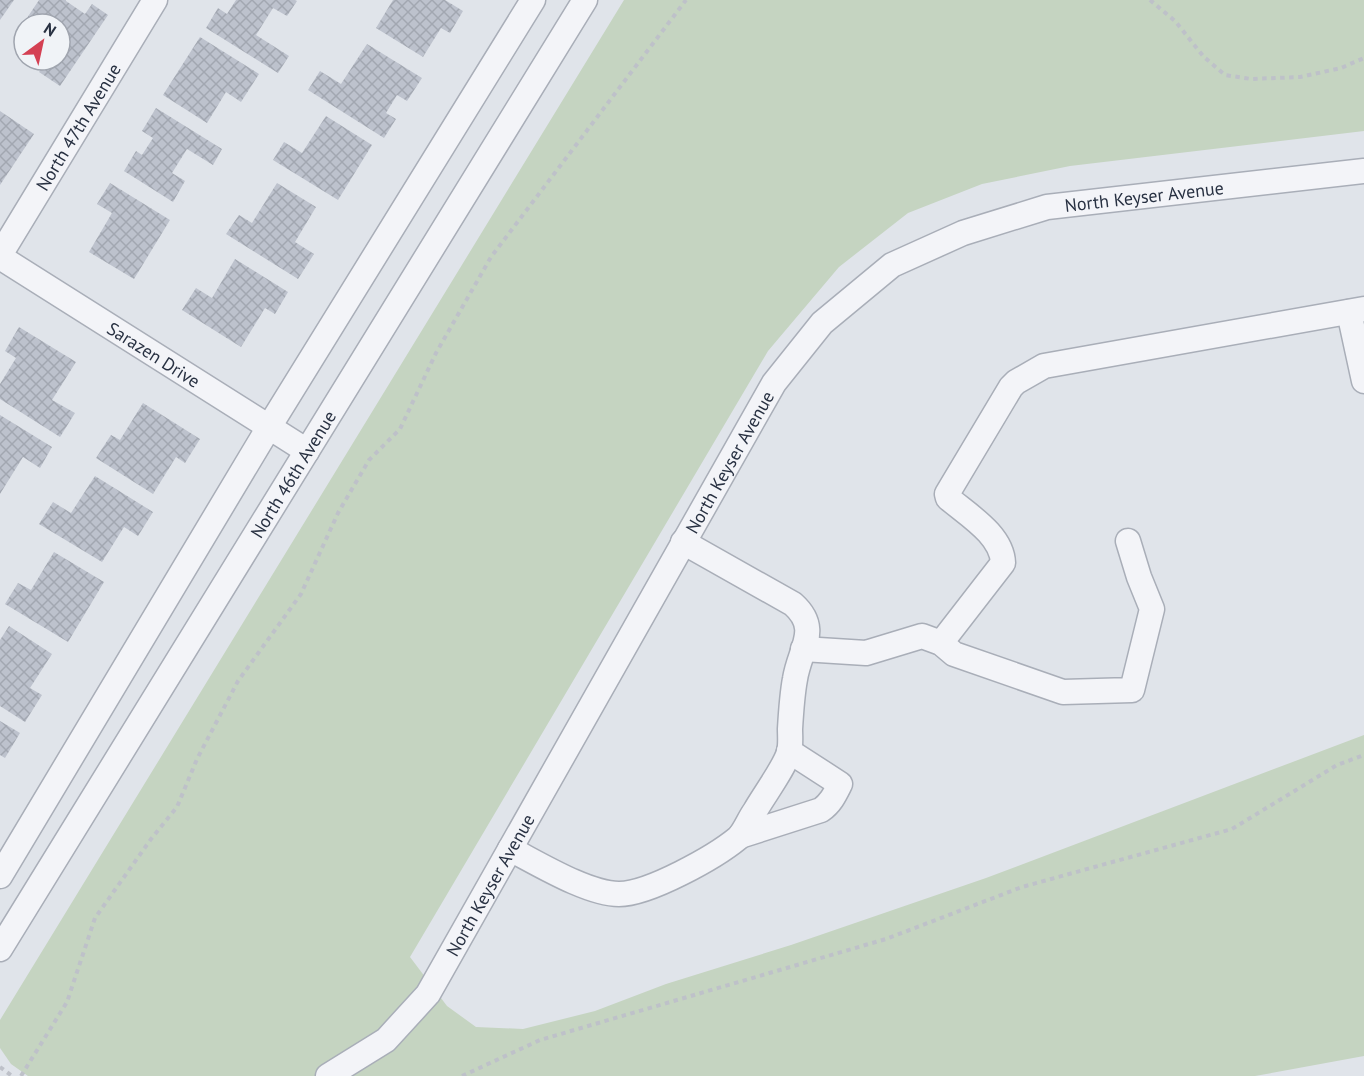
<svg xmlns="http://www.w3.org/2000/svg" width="1364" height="1076" font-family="'PT Sans',sans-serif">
  <defs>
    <pattern id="building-cross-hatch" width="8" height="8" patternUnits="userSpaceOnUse" patternTransform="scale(1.5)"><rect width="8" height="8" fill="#bdc2cd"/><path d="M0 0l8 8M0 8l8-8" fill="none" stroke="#a2a7b1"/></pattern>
  </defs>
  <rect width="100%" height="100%" fill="#e0e4ea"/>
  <path fill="#c5d4c1" d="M624,0H1364V131L1070,166L982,184L908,213L839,267L768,351L410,957L447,1006L476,1027L523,1029L595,1011L666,984L791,945L986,878L1364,735V1056L1255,1076H28L11,1064L0,1048V1020Z"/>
  <g fill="url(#building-cross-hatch)">
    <path d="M0,0H14L0,20Z"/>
    <path d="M39,0H66V1L85,14L92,4L108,15L60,86L39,72L47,60H60V24H24V33L19,30Z"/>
    <path d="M236,0H295L297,1L287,16L273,8L256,35L289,56L278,73L206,28L218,8L227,14Z"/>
    <path d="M393,0H445L463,11L450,33L441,28L423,57L376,28Z"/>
    <path d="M200,37L259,74L241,102L226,92L207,123L163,95Z"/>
    <path d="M367,44L422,78L407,101L397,95L386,113L396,119L384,138L308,90L320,71L341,84Z"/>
    <path d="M156,108L222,149L213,165L187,149L172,173L185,181L173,202L124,171L136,151L142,155L153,138L142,131Z"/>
    <path d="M0,111L34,134L0,185Z"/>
    <path d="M326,116L372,145L338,200L273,160L284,142L302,153Z"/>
    <path d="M110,183L170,220L134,279L89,252L112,213L97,204Z"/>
    <path d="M277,183L316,207L295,242L314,254L298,279L226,234L239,215L252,223Z"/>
    <path d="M235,259L288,292L275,314L265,308L241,347L182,310L196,288L212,298Z"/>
    <path d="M19,327L76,362L52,400L75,413L60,437L0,399V384L16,358L5,351Z"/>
    <path d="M143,403L200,439L185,463L176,457L153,494L96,458L111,435L120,440Z"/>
    <path d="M0,415L52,447L40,468L23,457L0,494Z"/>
    <path d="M95,476L153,512L138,536L124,527L102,562L39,524L53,502L71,513Z"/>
    <path d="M54,552L104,582L68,642L5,604L18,583L31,590Z"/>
    <path d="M9,626L52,654L30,688L42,695L25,722L0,706V640Z"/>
    <path d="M0,721L20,733L5,758L0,755Z"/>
  </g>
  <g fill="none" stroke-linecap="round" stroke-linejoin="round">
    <g stroke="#a9aeb8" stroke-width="27">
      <g id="minor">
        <path id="s1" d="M0,255L155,0"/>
        <path id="s2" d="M0,257L307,451"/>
        <path d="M1349,312L1364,381"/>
        <path d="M941,643L1003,563C1002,535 968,515 948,498L947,494L1011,387L1016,382L1044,366L1364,309"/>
        <path d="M803,649L866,653L922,636L941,643L954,654L1063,692L1132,690L1152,609L1139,577L1128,541"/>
        <path d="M740,836L821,810C831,803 835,794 840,784L789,751"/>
        <path d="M510,849C539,864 588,894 619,894C649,894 715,857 738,838C745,831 749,819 755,811C764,795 785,767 789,752C791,745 790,736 790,729C791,712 792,695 795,679C800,648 821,629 793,604L683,542"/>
        <path d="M0,876L269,427L533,0"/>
        <path id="s3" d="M0,949L585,0"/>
        <path id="s4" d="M328,1076L386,1040L428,994L774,383L822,323L892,265L963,233L1047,207L1364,171"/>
      </g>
    </g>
    <g stroke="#bec1c9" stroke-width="4" stroke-dasharray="4.5 4.5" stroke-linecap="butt">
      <path d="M1150,0L1175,21L1204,57L1225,75L1251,79L1300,77L1341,68L1364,58"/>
      <path d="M0,1067L12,1076"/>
      <path d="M21,1076L67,1002L95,918L151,839L177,807L197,759L238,681L301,594L338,513L369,460L400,429L436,353L491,257L686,0"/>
      <path d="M462,1076L540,1040L886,939L1022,887L1232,829L1337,765L1364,755"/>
    </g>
    <use href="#minor" stroke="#f3f4f8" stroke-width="24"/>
  </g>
  <g text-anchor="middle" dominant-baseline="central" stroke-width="5" stroke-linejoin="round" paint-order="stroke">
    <g font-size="18" fill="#283142" stroke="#f0f3f7">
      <text stroke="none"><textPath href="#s1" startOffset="150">North 47th Avenue</textPath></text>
      <text stroke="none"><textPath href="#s4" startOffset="1264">North Keyser Avenue</textPath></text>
      <text stroke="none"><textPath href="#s2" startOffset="182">Sarazen Drive</textPath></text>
      <text stroke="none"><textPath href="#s4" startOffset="742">North Keyser Avenue</textPath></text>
      <text stroke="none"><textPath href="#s3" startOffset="558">North 46th Avenue</textPath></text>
      <text stroke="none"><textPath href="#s4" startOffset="256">North Keyser Avenue</textPath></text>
    </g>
  </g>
  <g transform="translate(42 42) rotate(33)"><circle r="28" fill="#f0f3f7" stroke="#a0a5af" stroke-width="1.5"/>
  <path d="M0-4.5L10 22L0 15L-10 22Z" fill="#d44053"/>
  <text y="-9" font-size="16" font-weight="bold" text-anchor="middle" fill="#283142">N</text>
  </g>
</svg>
